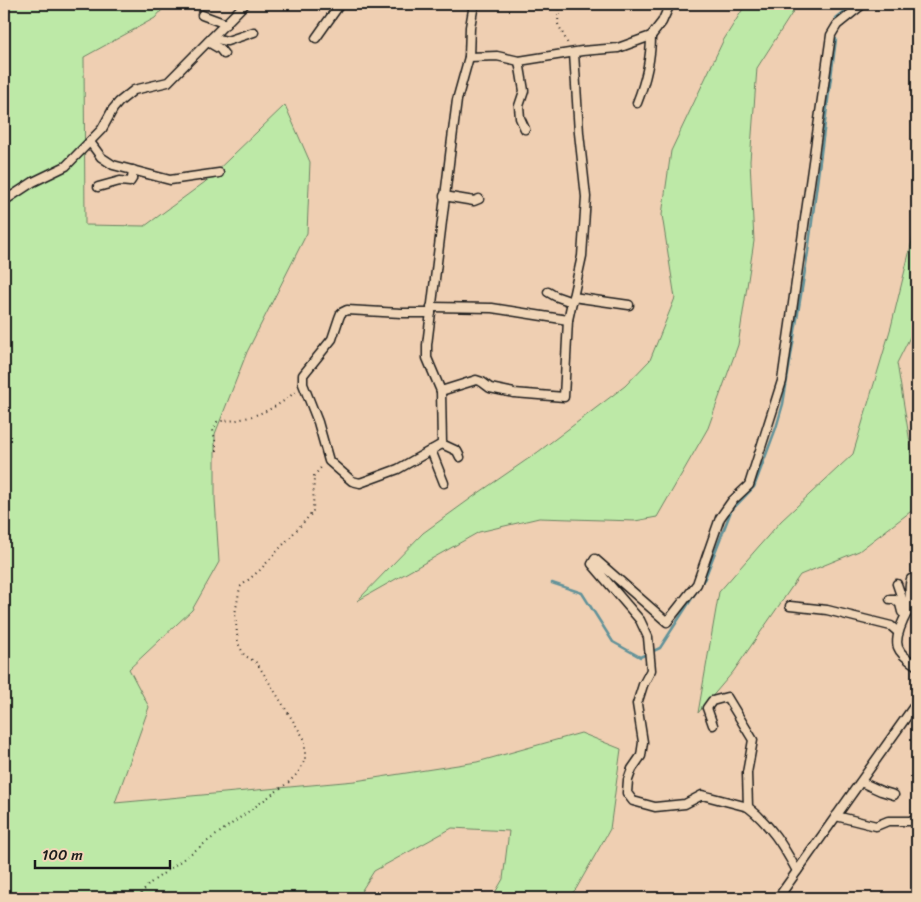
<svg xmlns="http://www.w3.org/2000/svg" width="921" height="902" font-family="Sriracha,sans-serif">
  <rect width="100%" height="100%" fill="#efcfb2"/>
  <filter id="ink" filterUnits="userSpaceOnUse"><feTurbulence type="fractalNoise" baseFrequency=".02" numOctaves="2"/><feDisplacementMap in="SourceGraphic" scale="10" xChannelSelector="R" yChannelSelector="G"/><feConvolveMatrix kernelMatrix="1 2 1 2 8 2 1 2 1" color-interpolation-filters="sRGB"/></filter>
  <g filter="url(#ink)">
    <g fill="#bde9a7" stroke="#6c8262">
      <path d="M4,4H167L155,18L84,57L85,225L145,226L205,182L285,105L310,162L307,233L247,352L215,434V499L219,562L192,610L129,669L149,707L115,803L355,781L477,762L581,733L621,749L610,829L576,889L567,898H492L503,879L509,831L452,828L374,871L357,898H4Z"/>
      <path d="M746,4H802L796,7L757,68L750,161L754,241L738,345L708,428L657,517L635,521L539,518L479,532L357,601L423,533L477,494L538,452L625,386L650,360L675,298L662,215L671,151L723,41Z"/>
      <path d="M917,221V323L897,363L913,461L914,509L859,551L800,575L733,672L698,713L719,592L781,521L853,454L891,327Z"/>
    </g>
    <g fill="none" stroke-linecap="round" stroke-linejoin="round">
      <g stroke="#629299" stroke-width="2.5">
        <path d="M836,18L854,4"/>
        <path d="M552,583L582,593L613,642L640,657L660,648L705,578L731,511L754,487L776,428L783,404L808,252L836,39"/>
      </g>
      <g stroke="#1c1c1c" stroke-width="11">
        <g id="street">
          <path d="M474,4L470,27L469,57L457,100L451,147L427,345V358L441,391L476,380L482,382L490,388L514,393L564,397L568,320L582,256L586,197L579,133L574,53"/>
          <path d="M202,15L226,24"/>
          <path d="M212,38L227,41L254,32"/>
          <path d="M316,38L340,4"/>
          <path d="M208,42L220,49L224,54"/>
          <path d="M469,57L497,56L519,61L582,51L618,48L651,36L662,22L670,4"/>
          <path d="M519,61L524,91L519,106L520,118L525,129"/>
          <path d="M637,103C646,80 651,60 651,36"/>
          <path d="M90,142L101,157L113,165L170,180L219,173"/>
          <path d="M98,187L120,181L130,182L132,179L133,170"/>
          <path d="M444,196L474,201L479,199"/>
          <path d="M4,201L33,182L66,166L102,129L113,109L119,102L134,90L168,82L245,4"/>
          <path d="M548,292L555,296L572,302"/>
          <path d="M573,297L629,305"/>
          <path d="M431,307L492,308L568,320"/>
          <path d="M431,313H401L347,310L341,313L339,318L332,339L303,375V384L318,422L329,461L352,481L360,483L398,469L442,444L441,391"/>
          <path d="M442,444L457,451L460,457"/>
          <path d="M431,450L444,483"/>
          <path d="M917,577L911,579C908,589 911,597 909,607C908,611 905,617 903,621C892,645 896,652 917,666"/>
          <path d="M897,584L907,613"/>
          <path d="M890,599H894L900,604L902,612"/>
          <path d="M790,606L827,610L891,626L898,632"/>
          <path d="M713,725L707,708L712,701L727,697L753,740L747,773L748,807C770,824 784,847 797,871"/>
          <path d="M861,782L881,791L894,795"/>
          <path d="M748,807L702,795L685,804L655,807L633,801L627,793L628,780L632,769L641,756L643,742L637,704L643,685L651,670L648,637L640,620L592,564L595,559L667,622L697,584L720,518L732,501L749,485L782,381L831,35L837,25L863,4"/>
          <path d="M836,816L876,826L888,821H917"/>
          <path d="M778,898L917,702"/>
        </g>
      </g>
      <g stroke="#1c1c1c" stroke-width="2" stroke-dasharray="1 4" stroke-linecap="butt">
        <path d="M559,4L558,24L569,46"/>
        <path d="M217,451L213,430L217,422C224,420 231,421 237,420C261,415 281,406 298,389"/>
        <path d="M138,898L149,884L289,782L298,773L305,760V740L257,663L244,655L238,643L235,614L240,587L260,570L313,512L314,476L323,465"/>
      </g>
      <use href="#street" stroke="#f0d5b7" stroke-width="8"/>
    </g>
  </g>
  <rect width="921" height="902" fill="none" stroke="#f0d5b7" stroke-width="20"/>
  <rect x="10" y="10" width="901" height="882" fill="none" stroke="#1c1c1c" stroke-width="2" filter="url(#ink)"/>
  <path d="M35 860v8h135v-8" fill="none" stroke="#1c1c1c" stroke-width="2.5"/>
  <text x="42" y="860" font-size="15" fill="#1c1c1c" stroke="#f0d5b7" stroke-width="4" paint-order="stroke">100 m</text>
</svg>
